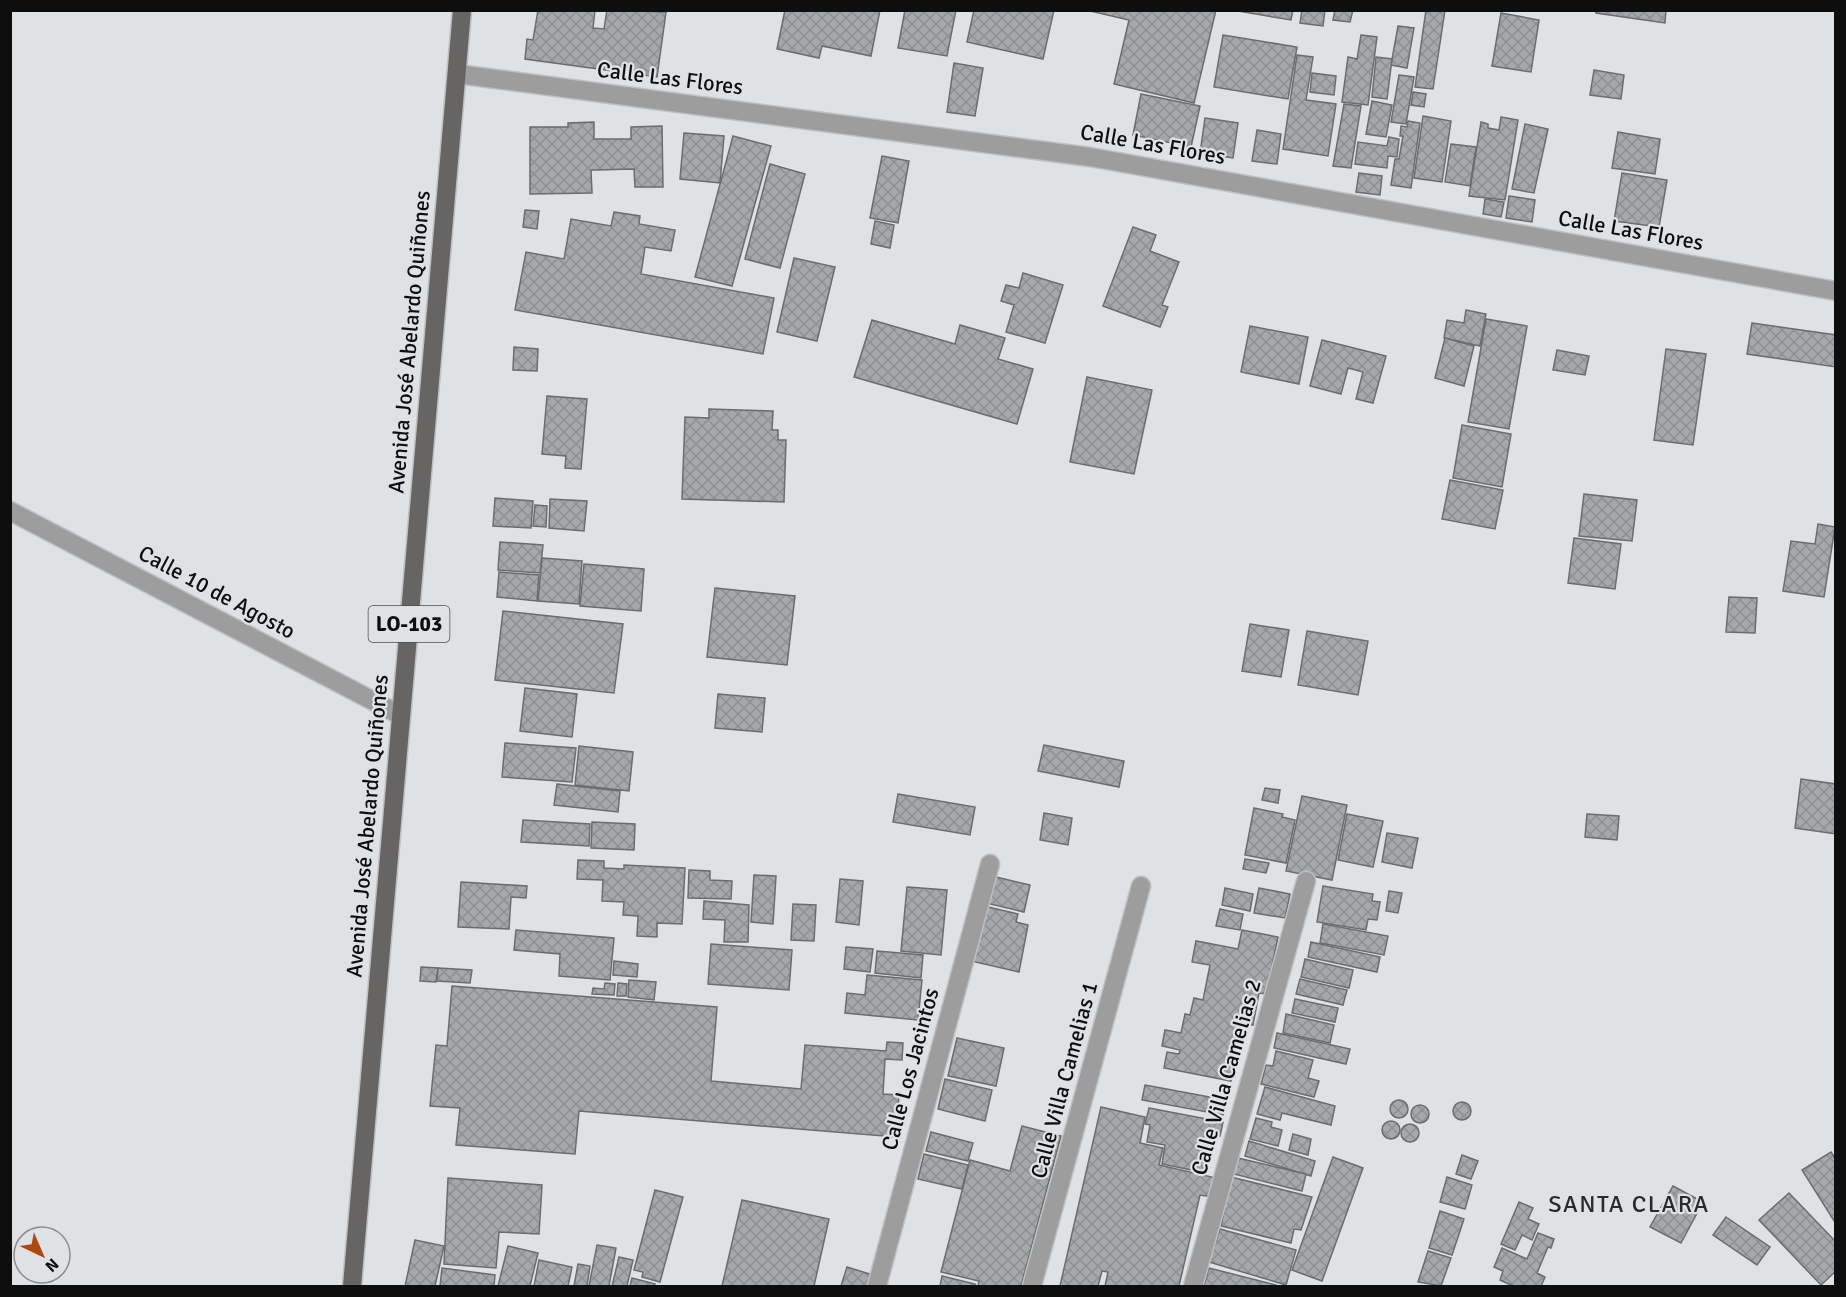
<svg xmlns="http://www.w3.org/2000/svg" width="1846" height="1297" font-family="Signika,sans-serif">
  <defs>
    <pattern id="building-cross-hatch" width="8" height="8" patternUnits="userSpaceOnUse" patternTransform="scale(1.5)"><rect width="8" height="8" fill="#a5a8aa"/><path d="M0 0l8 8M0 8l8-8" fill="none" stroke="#8d8f91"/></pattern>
  </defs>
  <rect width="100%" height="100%" fill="#dfe2e5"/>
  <g fill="url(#building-cross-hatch)" stroke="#6a6c6e" stroke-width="1.5">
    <path d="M538,10H595L593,28L604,29L607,10L666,12L657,77L525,59L527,39L533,40Z"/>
    <path d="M785,10H880L871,56L822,46L819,58L777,49Z"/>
    <path d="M905,10H956L947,56L898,48Z"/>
    <path d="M974,10H1054L1043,59L967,42Z"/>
    <path d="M1086,10H1216L1194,103L1114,84L1129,20Z"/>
    <path d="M1232,10H1293L1291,20Z"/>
    <path d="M1302,10H1325L1323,26L1300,23Z"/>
    <path d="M1335,10H1353L1350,22L1333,20Z"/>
    <path d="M1426,10H1445L1433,89L1415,87Z"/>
    <path d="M1596,10H1666L1665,23L1596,13Z"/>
    <path d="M1501,13L1539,20L1531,72L1492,66Z"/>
    <path d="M1398,26L1414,28L1407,68L1391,65Z"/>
    <path d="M1223,35L1297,47L1288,99L1214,87Z"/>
    <path d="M1361,35L1377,37L1368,105L1342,102L1348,57L1357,59Z"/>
    <path d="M1297,55L1313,57L1306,100L1336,104L1328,156L1283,149Z"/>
    <path d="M1376,57L1392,59L1387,99L1372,97Z"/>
    <path d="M954,63L983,68L975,116L947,112Z"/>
    <path d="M1594,70L1624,75L1621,99L1590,95Z"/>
    <path d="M1312,73L1336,76L1334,95L1310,92Z"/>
    <path d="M1399,75L1414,77L1406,124L1391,122Z"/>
    <path d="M1413,92L1426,94L1424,107L1411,105Z"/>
    <path d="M1141,94L1200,106L1191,147L1133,135Z"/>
    <path d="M1372,101L1392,105L1386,137L1366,134Z"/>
    <path d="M1344,104L1361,106L1351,168L1333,166Z"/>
    <path d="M1423,116L1451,121L1442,182L1414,178Z"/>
    <path d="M1501,117L1518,120L1505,200L1469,196L1481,122L1488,124V128L1499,130Z"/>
    <path d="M1205,118L1238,123L1233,158L1200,153Z"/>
    <path d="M1408,121L1420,123L1411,188L1391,185L1395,159H1399L1403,136H1400L1401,126L1407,127Z"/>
    <path d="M594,122V139H631V127L662,126L663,187H635L634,169L596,170H591L592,193L530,194V127H568V123Z"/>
    <path d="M1525,124L1548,129L1534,193L1512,189Z"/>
    <path d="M1257,130L1281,134L1277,164L1252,161Z"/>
    <path d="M1618,132L1660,139L1655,174L1612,168Z"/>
    <path d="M684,133L724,136L720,183L680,179Z"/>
    <path d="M733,136L771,146L732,286L695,277Z"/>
    <path d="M1389,137L1399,139L1397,157L1388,156L1387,168L1355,164L1358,142L1387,146Z"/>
    <path d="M1451,144L1476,147L1470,186L1445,182Z"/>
    <path d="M882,156L909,161L898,223L870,218Z"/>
    <path d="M770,164L805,174L780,268L745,259Z"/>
    <path d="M1359,173L1382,176L1380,195L1356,192Z"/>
    <path d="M1622,173L1667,180L1659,227L1614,221Z"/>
    <path d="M1509,196L1535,200L1532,222L1506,218Z"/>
    <path d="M1485,199L1504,202L1501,217L1483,214Z"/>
    <path d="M525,210L539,211L537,229L523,227Z"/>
    <path d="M614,212L640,216L639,224L675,230L671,251L645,247L641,274L774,298L763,354L515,310L526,252L564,259L571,219L611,226Z"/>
    <path d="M875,221L894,225L890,248L871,244Z"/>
    <path d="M1133,227L1156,235L1150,251L1179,262L1162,305L1168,307L1160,327L1103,306Z"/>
    <path d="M794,258L835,267L817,341L777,332Z"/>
    <path d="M1023,273L1063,285L1045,343L1006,332L1014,305L1001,301L1006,285L1019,288Z"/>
    <path d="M1466,310L1486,314L1480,346L1444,338L1447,320L1464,323Z"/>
    <path d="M1486,319L1527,326L1509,429L1468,422Z"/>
    <path d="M872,320L955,344L960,325L1005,338L998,359L1033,369L1017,424L854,377Z"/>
    <path d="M1752,323L1836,335V367L1747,354Z"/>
    <path d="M1250,326L1308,337L1299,384L1241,372Z"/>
    <path d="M1445,338L1474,346L1464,386L1435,378Z"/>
    <path d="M1322,340L1386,356L1373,403L1356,399L1363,372L1348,368L1341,394L1310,386Z"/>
    <path d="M514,347L538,349L537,371L513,370Z"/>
    <path d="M1666,349L1706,354L1693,445L1654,440Z"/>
    <path d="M1557,350L1589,356L1585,375L1553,370Z"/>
    <path d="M1087,377L1152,390L1134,474L1070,462Z"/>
    <path d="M547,396L587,399L581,469L565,468L566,456L542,454Z"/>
    <path d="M709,409L773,411L772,430H778V440H786L784,502L682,499L685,417L709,418Z"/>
    <path d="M1462,425L1511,434L1502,487L1453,478Z"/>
    <path d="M1450,480L1503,490L1495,529L1442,519Z"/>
    <path d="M1584,494L1637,500L1632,541L1579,536Z"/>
    <path d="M495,498L533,501L531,528L493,526Z"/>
    <path d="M550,499L587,501L584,531L549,528Z"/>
    <path d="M535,505L547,506L546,527L533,526Z"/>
    <path d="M1818,524L1835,527L1824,597L1783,591L1791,541L1815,544Z"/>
    <path d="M1574,538L1621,544L1615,589L1568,583Z"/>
    <path d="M500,542L543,545L540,573L498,570Z"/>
    <path d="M542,558L582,561L579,604L538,601Z"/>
    <path d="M584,564L644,569L641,611L580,606Z"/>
    <path d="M499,572L539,575L537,601L497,597Z"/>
    <path d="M715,588L795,596L787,665L707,657Z"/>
    <path d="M1729,597L1757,598L1755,633L1726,632Z"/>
    <path d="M503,611L623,624L614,693L495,680Z"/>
    <path d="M1250,624L1289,630L1281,677L1242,671Z"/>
    <path d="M1307,631L1368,641L1358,695L1298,685Z"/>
    <path d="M525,688L577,694L572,737L520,731Z"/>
    <path d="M718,694L765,698L762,732L715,728Z"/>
    <path d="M505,743L576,748L572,782L502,777Z"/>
    <path d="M1044,745L1124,761L1119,787L1038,771Z"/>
    <path d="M579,746L633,752L629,791L575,785Z"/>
    <path d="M1801,779L1836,784V834L1795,828Z"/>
    <path d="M557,784L620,791L618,812L554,805Z"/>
    <path d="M1265,788L1280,790L1278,803L1262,800Z"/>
    <path d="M898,794L975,807L970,835L893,822Z"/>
    <path d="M1302,796L1347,805L1332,880L1286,871Z"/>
    <path d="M1254,808L1283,814L1282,817L1295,820L1286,863L1245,855Z"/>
    <path d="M1044,813L1072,818L1068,845L1040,840Z"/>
    <path d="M1347,814L1383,821L1373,867L1338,860Z"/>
    <path d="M1587,814L1619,816L1617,840L1585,837Z"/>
    <path d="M523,820L590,824L589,846L521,842Z"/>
    <path d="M592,822L635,824L634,850L591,848Z"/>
    <path d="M1387,833L1418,838L1412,868L1382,862Z"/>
    <path d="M1245,859L1269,863L1266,873L1243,869Z"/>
    <path d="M578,860L604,861V868L624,869V865L685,868L682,924L657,923V937L637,936L638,916L623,915L624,902L602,901L603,880L577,879Z"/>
    <path d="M689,870L710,871V880L732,881L731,899L688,898Z"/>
    <path d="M754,875L776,876L773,924L751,922Z"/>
    <path d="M992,876L1030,885L1024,912L986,903Z"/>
    <path d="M840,879L863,881L859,925L836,922Z"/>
    <path d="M461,882L527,886L526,898L511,897L509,929L458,927Z"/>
    <path d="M1323,886L1373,894L1372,901L1380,902L1377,920L1368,919L1366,930L1317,922Z"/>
    <path d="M907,887L947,890L941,955L901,951Z"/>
    <path d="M1225,888L1253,894L1250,911L1222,905Z"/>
    <path d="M1259,888L1290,894L1285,918L1254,913Z"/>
    <path d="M1389,891L1402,893L1398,913L1386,911Z"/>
    <path d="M704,901L749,905L748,942H724L725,920L703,919Z"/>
    <path d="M793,904L816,905L814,941L791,940Z"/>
    <path d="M984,906L1018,914L1016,922L1028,925L1019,972L971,961Z"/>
    <path d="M1220,909L1243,914L1240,930L1216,926Z"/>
    <path d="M1323,924L1388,936L1384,955L1320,943Z"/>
    <path d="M516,930L614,938L610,980L559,976L560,954L514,950Z"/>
    <path d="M1242,930L1278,937L1266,994L1259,993L1253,1025L1243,1023L1231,1081L1164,1068L1167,1052L1179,1054L1180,1050L1162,1046L1165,1030L1181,1033L1185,1014L1190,1015L1194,998L1203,1000L1210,965L1192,962L1196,941L1238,949Z"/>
    <path d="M1311,942L1380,957L1377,972L1308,957Z"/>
    <path d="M711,944L792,950L789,990L708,984Z"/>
    <path d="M846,947L873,949L870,972L844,969Z"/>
    <path d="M877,951L923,955L921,978L875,973Z"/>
    <path d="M1305,959L1353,970L1349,988L1301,977Z"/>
    <path d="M614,961L638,964L637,977L613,975Z"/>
    <path d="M421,967L438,968L436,982L420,981Z"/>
    <path d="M438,968L472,970L470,983L437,981Z"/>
    <path d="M867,975L922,980L918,1020L845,1013L847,993L865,995Z"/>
    <path d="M1300,979L1347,990L1343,1005L1296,994Z"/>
    <path d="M629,980L656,982L654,1000L628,997Z"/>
    <path d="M605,983L615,984L614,995L592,994L593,988L604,989Z"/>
    <path d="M618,983L627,984L626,996H617Z"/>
    <path d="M452,986L717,1007L711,1081L801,1089L805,1045L886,1051L887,1042L903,1043L902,1060L885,1059L883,1094L899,1095L896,1137L579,1111L575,1154L456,1145L460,1108L430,1106L436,1045L447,1046Z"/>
    <path d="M1295,999L1338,1008L1335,1022L1292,1013Z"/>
    <path d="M1286,1014L1334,1025L1330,1043L1283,1033Z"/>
    <path d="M1277,1033L1350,1049L1346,1064L1274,1048Z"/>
    <path d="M957,1038L1004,1048L996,1086L948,1076Z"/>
    <path d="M1276,1051L1313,1060L1308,1078L1319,1081L1314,1097L1261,1084L1266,1065L1273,1066Z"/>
    <path d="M945,1079L992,1090L985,1121L938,1109Z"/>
    <path d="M1145,1085L1226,1100L1223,1115L1142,1100Z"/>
    <path d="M1265,1087L1335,1106L1331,1125L1282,1113L1280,1120L1257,1114Z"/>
    <circle cx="1399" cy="1109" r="9"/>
    <circle cx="1462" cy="1111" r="9"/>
    <circle cx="1420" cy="1114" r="9"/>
    <path d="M1101,1107L1145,1117L1140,1143L1163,1148L1159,1165L1216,1178L1212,1197L1200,1195L1179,1286H1105L1108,1272L1102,1271L1098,1286H1060Z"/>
    <path d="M1149,1108L1223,1122L1220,1136L1213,1134L1206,1173L1162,1164L1165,1145L1147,1142L1150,1125L1145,1124Z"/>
    <path d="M1256,1118L1272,1122L1271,1127L1282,1130L1278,1146L1250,1139Z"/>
    <circle cx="1391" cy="1130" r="9"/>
    <circle cx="1410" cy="1133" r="9"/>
    <path d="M1022,1126L1061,1136L1021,1286H978L979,1281L941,1272L970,1160L1010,1171Z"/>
    <path d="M931,1132L973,1143L968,1161L926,1151Z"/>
    <path d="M1293,1134L1311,1139L1308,1155L1289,1150Z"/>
    <path d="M1249,1141L1315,1161L1311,1176L1245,1156Z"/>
    <path d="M1831,1152L1836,1160V1224L1802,1170Z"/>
    <path d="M924,1154L968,1165L962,1189L918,1179Z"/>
    <path d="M1462,1155L1478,1161L1471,1179L1456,1174Z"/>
    <path d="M1333,1157L1363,1168L1322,1281L1292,1270Z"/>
    <path d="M1238,1158L1306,1174L1302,1191L1234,1174Z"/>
    <path d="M1231,1177L1312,1197L1301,1230L1294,1229L1291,1243L1221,1226Z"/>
    <path d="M1447,1177L1472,1185L1465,1209L1440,1202Z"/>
    <path d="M448,1178L542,1185L539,1234L499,1232L496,1268L444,1264Z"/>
    <path d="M1673,1186L1703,1202L1681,1243L1650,1227Z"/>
    <path d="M655,1190L683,1197L660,1282L642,1277L643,1272L634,1270Z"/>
    <path d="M1789,1193L1836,1242V1271L1821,1285L1759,1220Z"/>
    <path d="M742,1200L829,1219L814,1286H722Z"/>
    <path d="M1519,1202L1533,1208L1528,1219L1539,1224L1532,1240L1522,1235L1515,1250L1501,1244Z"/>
    <path d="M1440,1211L1464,1219L1452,1255L1429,1248Z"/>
    <path d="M1726,1217L1770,1247L1757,1265L1713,1235Z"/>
    <path d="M1220,1229L1296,1250L1286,1285L1209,1262Z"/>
    <path d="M1538,1233L1554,1239L1551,1248L1548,1247L1537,1273L1545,1277L1541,1286H1513L1500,1280L1503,1271L1494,1267L1502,1248L1527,1259Z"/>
    <path d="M415,1240L444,1246L435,1286H405Z"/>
    <path d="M597,1245L616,1248L609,1286H589Z"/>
    <path d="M508,1246L538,1253L530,1286H498Z"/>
    <path d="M1428,1251L1451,1258L1441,1286L1418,1282Z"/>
    <path d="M619,1257L633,1260L627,1286H612Z"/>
    <path d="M539,1260L572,1267L568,1286H534Z"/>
    <path d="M578,1264L590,1266L587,1286H574Z"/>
    <path d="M847,1267L873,1275L869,1286H841Z"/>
    <path d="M442,1268L495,1275L494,1286H440Z"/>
    <path d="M1209,1268L1276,1285V1286H1204Z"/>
    <path d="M942,1276L975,1284V1286H940Z"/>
    <path d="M632,1278L655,1284L654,1286H630Z"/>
  </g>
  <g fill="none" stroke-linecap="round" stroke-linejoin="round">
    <g stroke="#bec0c3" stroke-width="21">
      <g id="minor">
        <path d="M457,74L1090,157L1836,291"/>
        <path d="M10,511L400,715"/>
        <path d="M877,1286L990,864"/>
        <path d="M1032,1286L1141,886"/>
        <path d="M1193,1286L1306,881"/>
      </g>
    </g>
    <g stroke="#bec0c3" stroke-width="21">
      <path id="primary" d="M352,1286L462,10"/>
    </g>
    <use href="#minor" stroke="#9e9d9d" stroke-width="18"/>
    <use href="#primary" stroke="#676464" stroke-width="18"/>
  </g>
  <g text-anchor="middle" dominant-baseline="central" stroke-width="4.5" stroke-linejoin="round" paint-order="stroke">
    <rect fill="#dfe2e5" stroke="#4d4e4f" stroke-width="1.5" x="368.5" y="606" width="81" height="36" rx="4.5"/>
    <g font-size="21" font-weight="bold" fill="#0e0e0f">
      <text x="409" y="624">LO-103</text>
    </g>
    <g font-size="22" fill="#0e0e0f" stroke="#dfe2e5">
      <text transform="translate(670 78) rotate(7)">Calle Las Flores</text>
      <text transform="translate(1153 144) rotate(10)">Calle Las Flores</text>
      <text transform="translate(1631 230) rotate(10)">Calle Las Flores</text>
      <text transform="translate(409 342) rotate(-85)">Avenida José Abelardo Quiñones</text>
      <text transform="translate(217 592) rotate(28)">Calle 10 de Agosto</text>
      <text transform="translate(367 826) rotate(-85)">Avenida José Abelardo Quiñones</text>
      <text transform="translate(910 1069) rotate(-75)">Calle Los Jacintos</text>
      <text transform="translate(1226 1077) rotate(-74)">Calle Villa Camelias 2</text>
      <text transform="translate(1064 1080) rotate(-75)">Calle Villa Camelias 1</text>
    </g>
    <g font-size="24" letter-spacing="1.5" fill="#282a2c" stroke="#dfe2e5">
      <text x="1629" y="1204">SANTA CLARA</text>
    </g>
  </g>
  <rect width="1846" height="1297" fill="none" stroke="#0e0e0f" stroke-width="24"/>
  <g transform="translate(42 1255) rotate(136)"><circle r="28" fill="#dfe2e5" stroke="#8b8d8f" stroke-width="1.5"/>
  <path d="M0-4.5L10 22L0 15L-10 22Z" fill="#ab490f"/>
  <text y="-9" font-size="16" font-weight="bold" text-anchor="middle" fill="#0e0e0f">N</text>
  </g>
</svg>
